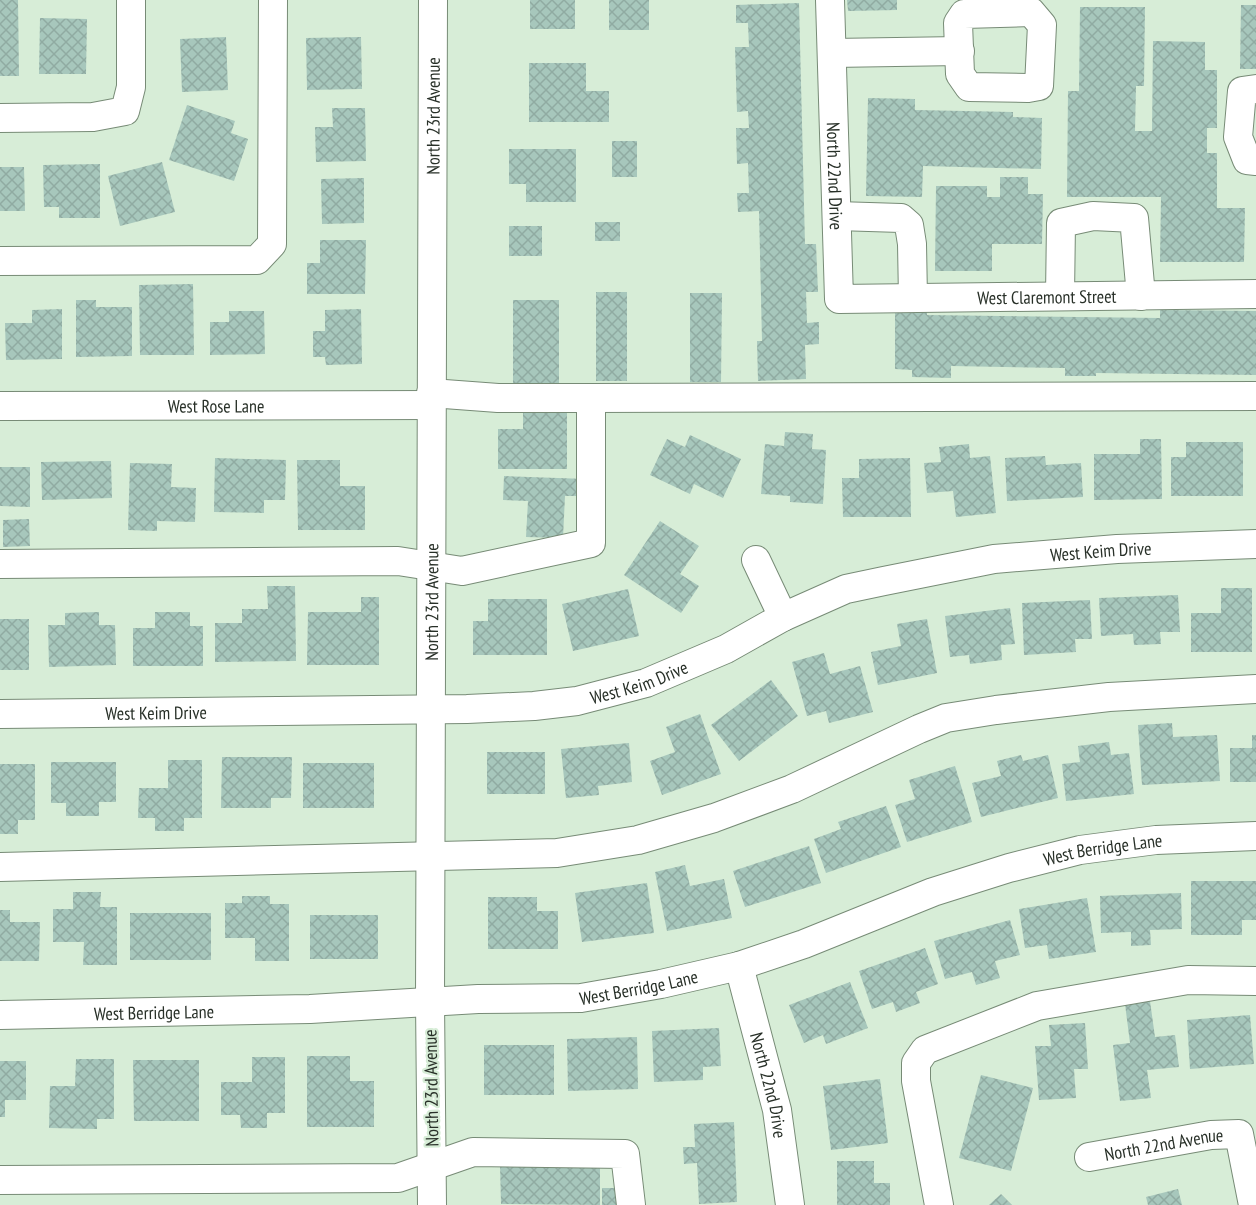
<svg xmlns="http://www.w3.org/2000/svg" width="1256" height="1205" font-family="'PT Sans Narrow',sans-serif">
  <defs>
    <pattern id="building-cross-hatch" width="8" height="8" patternUnits="userSpaceOnUse" patternTransform="scale(1.5)"><rect width="8" height="8" fill="#a7c7bc"/><path d="M0 0l8 8M0 8l8-8" fill="none" stroke="#90aba2"/></pattern>
  </defs>
  <rect width="100%" height="100%" fill="#d7edd7"/>
  <g fill="url(#building-cross-hatch)">
    <path d="M0,0H18L19,76H0Z"/>
    <rect x="530" y="0" width="45" height="29"/>
    <rect x="609" y="0" width="40" height="30"/>
    <path d="M847,0H897V10L848,11Z"/>
    <path d="M799,3L805,244H816L818,292H806L807,323L819,322V344L805,345L806,379L758,381L757,341H762L759,211L738,212L737,193H749L748,163L737,164L736,128H749L748,111L737,112L735,47H749L748,23H736V5Z"/>
    <path d="M1241,5H1256V69H1240Z"/>
    <path d="M1080,7H1145L1144,86H1136L1135,131H1152L1153,41L1205,42V70H1217V128H1207V153H1217V208H1245L1244,262H1160L1161,197H1067L1068,91H1079Z"/>
    <path d="M40,18L87,19L86,74H39Z"/>
    <path d="M226,37L228,90L182,92L180,39Z"/>
    <path d="M361,37L362,89L307,90L306,38Z"/>
    <path d="M529,63H586V91H609V122H529Z"/>
    <path d="M868,98L915,99V110L1013,112V117L1042,118L1041,169L923,166L922,197L866,196Z"/>
    <path d="M187,105L235,121L231,133L248,139L234,181L169,160Z"/>
    <path d="M332,108H365L366,161L316,162L315,127H333Z"/>
    <rect x="612" y="141" width="25" height="36"/>
    <path d="M509,149H576V202H526V184H509Z"/>
    <path d="M162,162L175,212L120,226L108,176Z"/>
    <path d="M100,164V218H59V207H44L43,165Z"/>
    <path d="M0,167H24L25,211H0Z"/>
    <path d="M1000,177H1028V194H1043L1042,244H992V271H935L936,186H987V197H1000Z"/>
    <path d="M364,178V223L322,224L321,179Z"/>
    <rect x="595" y="222" width="25" height="19"/>
    <rect x="509" y="226" width="33" height="30"/>
    <path d="M320,240H366L365,294H307V263H320Z"/>
    <path d="M193,284L194,355H140L139,285Z"/>
    <rect x="596" y="292" width="31" height="89"/>
    <path d="M690,293H722L721,382H690Z"/>
    <path d="M76,300H96V307H132V356L76,357Z"/>
    <rect x="513" y="300" width="46" height="92"/>
    <path d="M62,309V359L6,360L5,323H32V310Z"/>
    <path d="M361,309L362,364L326,365L325,357H313V331H325V310Z"/>
    <path d="M1160,310L1256,311V375L1096,373V376H1065V368L951,366V378L912,377V370L895,369V312H927V315L1160,318Z"/>
    <path d="M229,311H264L265,354L210,355V322H229Z"/>
    <path d="M523,403H567V469H498V429H523Z"/>
    <path d="M785,432L813,434L812,449L826,450L823,504L790,502V496L761,494L765,444L784,446Z"/>
    <path d="M690,435L741,459L723,498L694,484L690,494L650,475L667,439L685,447Z"/>
    <path d="M1140,439H1161L1162,499L1094,500V454H1140Z"/>
    <path d="M1186,442H1243V496H1171V457H1186Z"/>
    <path d="M969,444L970,458L990,456L996,513L956,517L953,491L927,493L924,463L941,462L939,447Z"/>
    <path d="M1045,456L1046,465L1081,463L1083,497L1007,501L1005,458Z"/>
    <path d="M215,458L286,460L285,500H264V513L214,512Z"/>
    <path d="M910,458L911,517H843L842,478H859V459Z"/>
    <path d="M297,460H340V486H365V530H298Z"/>
    <path d="M111,461L112,498L42,500L41,462Z"/>
    <path d="M130,463L172,464L171,487L196,488L195,522L157,521V531L128,530Z"/>
    <path d="M0,467H30V507L0,506Z"/>
    <path d="M504,476L586,479L585,496H565L563,538L526,537L528,501L503,500Z"/>
    <path d="M29,519L30,546L3,547V520Z"/>
    <path d="M660,521L699,546L680,574L699,586L681,613L624,575Z"/>
    <path d="M267,586H295L296,661L215,662V623H242V609H268Z"/>
    <path d="M1221,588H1252V652H1191V613H1221Z"/>
    <path d="M628,589L639,636L573,651L562,604Z"/>
    <path d="M1178,595L1180,632H1160L1161,644L1134,645L1133,634L1101,636L1099,598Z"/>
    <path d="M361,597H379V665H307L308,612H361Z"/>
    <path d="M488,599H547V655H473V621H488Z"/>
    <path d="M1090,600L1092,639H1075L1076,652L1024,655L1022,603Z"/>
    <path d="M1010,608L1015,644L1001,645L1002,660L970,664L969,655L950,657L945,616Z"/>
    <path d="M99,612V625H115L116,665L49,667L48,625H65V613Z"/>
    <path d="M155,612H190V626H203V666H133V628H155Z"/>
    <rect x="0" y="619" width="29" height="51"/>
    <path d="M927,619L937,673L878,685L871,652L901,646L897,624Z"/>
    <path d="M824,653L830,674L860,666L873,712L829,723L826,711L807,716L792,662Z"/>
    <path d="M771,680L798,716L739,761L711,725Z"/>
    <path d="M700,714L721,774L662,795L650,761L675,752L666,727Z"/>
    <path d="M1172,723L1173,737L1217,735L1220,781L1142,785L1138,725Z"/>
    <path d="M1252,735H1256V782H1230V748H1252Z"/>
    <path d="M1109,742L1111,755L1129,753L1134,794L1066,801L1062,764L1080,762L1078,746Z"/>
    <path d="M629,743L632,782L598,786L599,795L566,798L561,749Z"/>
    <rect x="487" y="752" width="58" height="42"/>
    <path d="M1021,755L1023,761L1048,755L1058,798L981,817L972,783L1001,776L997,761Z"/>
    <path d="M222,757H292L291,798H271V808H221Z"/>
    <path d="M168,760H202V818H184V831H155V818H138L139,788H168Z"/>
    <path d="M51,762H116V802H99V816H66V803H51Z"/>
    <rect x="303" y="763" width="71" height="45"/>
    <path d="M0,764H35V820H18V834H0Z"/>
    <path d="M955,766L972,822L907,842L895,805L915,799L909,780Z"/>
    <path d="M886,806L901,847L826,873L814,839L841,829L838,822Z"/>
    <path d="M809,846L821,883L745,907L733,871Z"/>
    <path d="M685,865L690,886L724,879L732,918L667,931L655,872Z"/>
    <path d="M1191,881H1256V920H1242V935H1191Z"/>
    <path d="M647,883L654,933L582,942L575,893Z"/>
    <path d="M73,892H101L100,907H117V965H83L84,942H53V909H73Z"/>
    <path d="M1181,893L1182,929L1150,930L1151,945L1131,946V932L1101,933L1100,896Z"/>
    <path d="M242,896H270V904H289V961H255V938H225V903H242Z"/>
    <path d="M488,897H537V911H558V949H488Z"/>
    <path d="M1087,898L1096,952L1049,959L1047,945L1025,948L1019,909Z"/>
    <path d="M0,910H10V922H40L39,961H0Z"/>
    <rect x="130" y="913" width="81" height="47"/>
    <rect x="310" y="915" width="68" height="44"/>
    <path d="M1010,920L1020,955L995,961L1000,978L976,985L972,972L945,979L934,941Z"/>
    <path d="M925,948L938,984L916,992L920,1003L896,1012L893,1002L872,1009L859,971Z"/>
    <path d="M850,982L868,1028L826,1044L823,1035L804,1043L789,1005Z"/>
    <path d="M1150,1001L1155,1037L1175,1035L1179,1067L1147,1070L1151,1098L1120,1101L1113,1045L1130,1043L1125,1004Z"/>
    <path d="M1250,1015L1254,1064L1190,1069L1187,1020Z"/>
    <path d="M1085,1023L1088,1069H1074L1076,1098L1039,1100L1035,1046H1051L1049,1025Z"/>
    <path d="M719,1028L721,1066L703,1067V1080L654,1082L652,1031Z"/>
    <path d="M637,1037L638,1089L568,1091L567,1039Z"/>
    <rect x="484" y="1045" width="70" height="50"/>
    <path d="M307,1056H350V1081H374V1127H307Z"/>
    <path d="M252,1057H285V1113H267V1128H241L240,1115H221V1082H252Z"/>
    <path d="M76,1059H114V1119H97V1129L49,1128L50,1086H75Z"/>
    <path d="M133,1060H199V1121H134Z"/>
    <path d="M0,1061H26V1100H5V1117H0Z"/>
    <path d="M981,1075L1033,1088L1011,1171L959,1158Z"/>
    <path d="M880,1079L888,1143L831,1150L823,1086Z"/>
    <path d="M734,1122L737,1202L699,1204L697,1163L684,1164L683,1147H695L694,1124Z"/>
    <path d="M837,1161H874V1183H890V1205H837Z"/>
    <path d="M600,1164V1205L501,1204L500,1165Z"/>
    <rect x="602" y="1188" width="22" height="17"/>
    <path d="M1178,1189L1182,1205H1148L1146,1197Z"/>
    <path d="M1001,1194L1012,1205H989Z"/>
  </g>
  <g fill="none" stroke-linecap="round" stroke-linejoin="round">
    <g stroke="#778b76" stroke-width="30">
      <g id="minor">
        <path id="s1" d="M830,0L839,299L1256,294"/>
        <path d="M1031,12L1042,25L1039,86L1028,88L969,87L960,74L958,23L964,14Z"/>
        <path d="M832,53L960,51"/>
        <path d="M1256,89L1242,91L1238,137L1247,160L1256,161"/>
        <path d="M0,118L93,117L125,111L131,87V0"/>
        <path d="M837,216L901,218L909,225L912,244L913,298"/>
        <path d="M0,261L257,260L272,244L273,0"/>
        <path d="M1060,296L1061,223L1093,216L1134,218L1141,296"/>
        <path d="M431,393L498,398H591L1256,396"/>
        <path id="s2" d="M0,406L431,405"/>
        <path d="M756,560L783,617"/>
        <path d="M0,564L398,561L462,571L591,543V398"/>
        <path id="s3" d="M0,714L467,709L534,706L577,701L646,683L726,649L783,617L846,589L884,581L994,559L1117,549L1256,544"/>
        <path d="M0,867L557,853L638,840L714,818L792,789L919,729L946,718L996,710L1109,697L1256,689"/>
        <path id="s4" d="M739,966L777,1110L790,1205"/>
        <path id="s5" d="M0,1015L310,1009L478,999L581,998L661,984L739,966L804,944L933,892L1009,868L1080,850L1156,840L1256,836"/>
        <path id="s6" d="M1089,1157L1211,1135L1239,1134L1253,1205"/>
        <path d="M0,1180L398,1178L473,1152L625,1154L631,1205"/>
        <path id="s7" d="M432,1205L430,1001L433,0"/>
        <path d="M939,1205L916,1081V1063L925,1050L1037,1006L1188,980L1256,981"/>
      </g>
    </g>
    <use href="#minor" stroke="#fff" stroke-width="28"/>
  </g>
  <g text-anchor="middle" dominant-baseline="central" stroke-width="4.5" stroke-linejoin="round" paint-order="stroke">
    <g font-size="18" fill="#283028" stroke="#d7edd7">
      <text stroke="none"><textPath href="#s7" startOffset="1089">North 23rd Avenue</textPath></text>
      <text stroke="none"><textPath href="#s1" startOffset="176">North 22nd Drive</textPath></text>
      <text stroke="none"><textPath href="#s1" startOffset="507">West Claremont Street</textPath></text>
      <text stroke="none"><textPath href="#s2" startOffset="216">West Rose Lane</textPath></text>
      <text stroke="none"><textPath href="#s3" startOffset="1128">West Keim Drive</textPath></text>
      <text stroke="none"><textPath href="#s7" startOffset="603">North 23rd Avenue</textPath></text>
      <text stroke="none"><textPath href="#s3" startOffset="642">West Keim Drive</textPath></text>
      <text stroke="none"><textPath href="#s3" startOffset="156">West Keim Drive</textPath></text>
      <text stroke="none"><textPath href="#s5" startOffset="1126">West Berridge Lane</textPath></text>
      <text stroke="none"><textPath href="#s5" startOffset="640">West Berridge Lane</textPath></text>
      <text stroke="none"><textPath href="#s5" startOffset="154">West Berridge Lane</textPath></text>
      <text stroke="none"><textPath href="#s4" startOffset="123">North 22nd Drive</textPath></text>
      <text transform="translate(431 1088) rotate(-91)">North 23rd Avenue</text>
      <text stroke="none"><textPath href="#s6" startOffset="76">North 22nd Avenue</textPath></text>
    </g>
  </g>
</svg>
